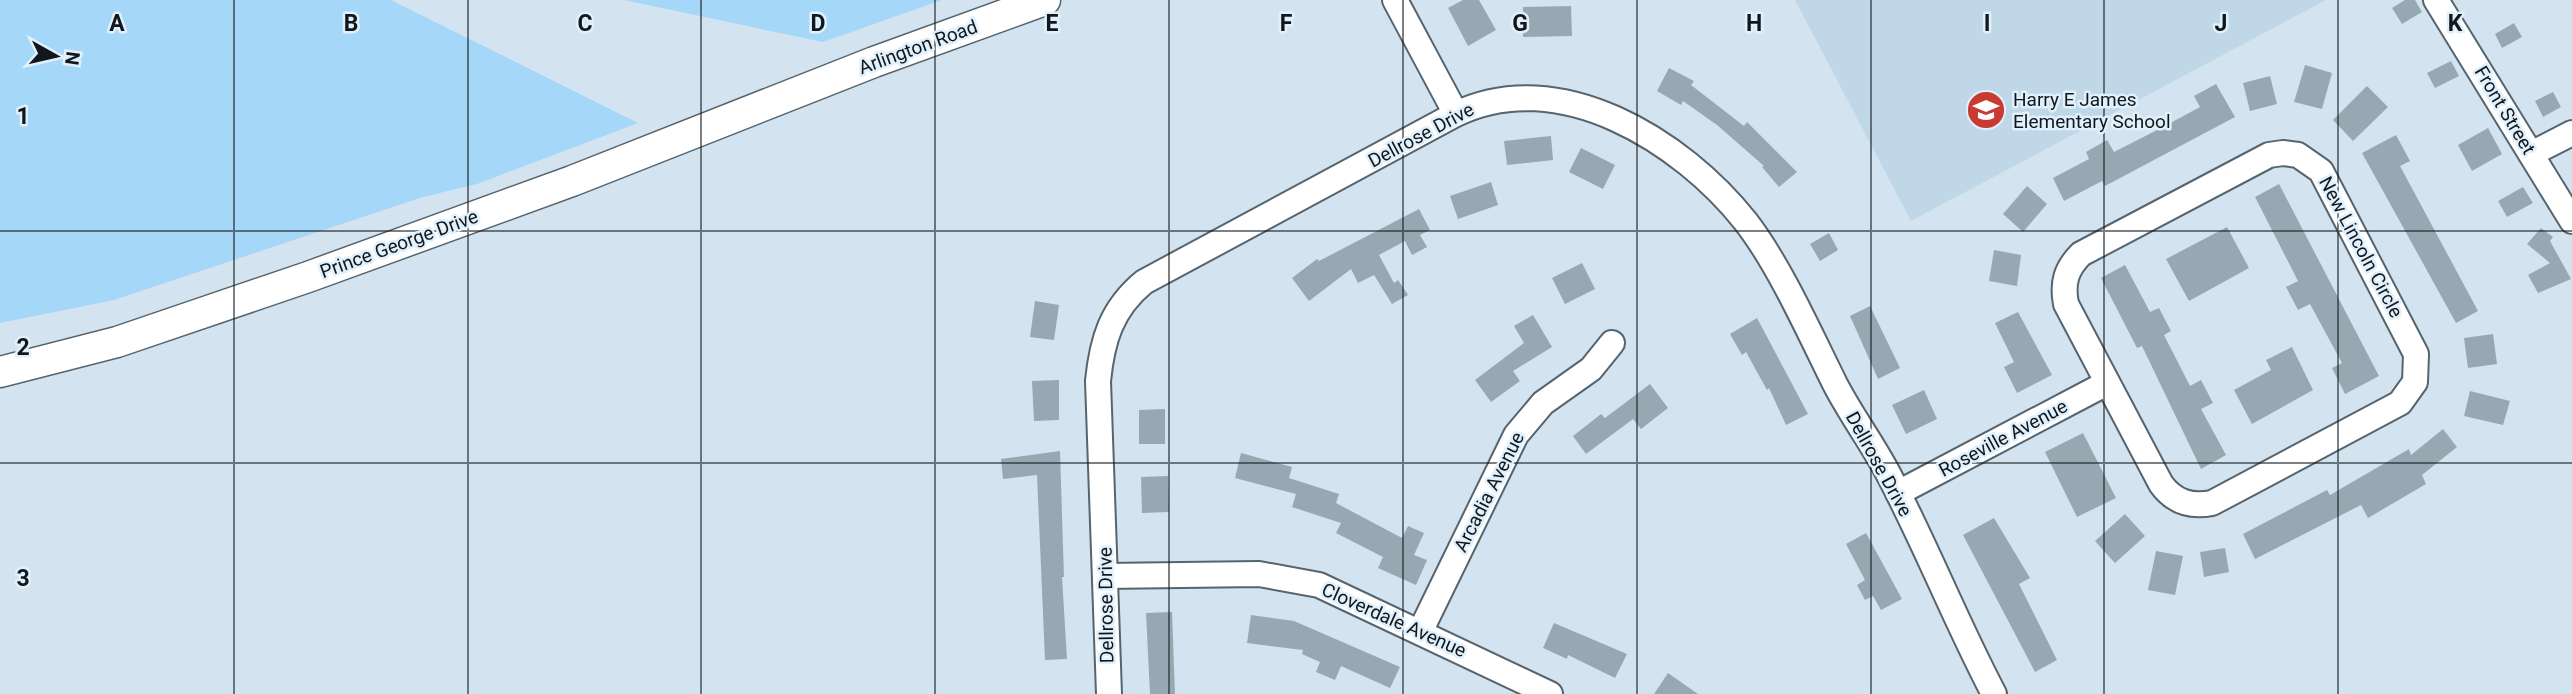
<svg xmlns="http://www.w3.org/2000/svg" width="2572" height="694" font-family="Roboto,sans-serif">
  <rect width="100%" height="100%" fill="#d3e4f0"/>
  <path fill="#bfd7e7" d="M1795,0H2326L1911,221Z"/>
  <g fill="#a5d7f8">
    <path d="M0,0H391L638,123L477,184L423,197L114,300L0,323Z"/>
    <path d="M624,0H942L823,42Z"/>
  </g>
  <g fill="#98a8b3">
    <path d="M1463,0H1479L1496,30L1468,46L1448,8Z"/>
    <path d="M2405,0H2415L2422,12L2402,24L2392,8Z"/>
    <path d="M1571,6L1572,36L1523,37V7Z"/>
    <path d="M2514,23L2522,37L2502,48L2495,34Z"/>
    <path d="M2451,61L2459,76L2435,88L2427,73Z"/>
    <path d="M2305,65L2332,73L2322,109L2294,102Z"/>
    <path d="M1669,68L1694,81L1691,85L1744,126L1747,122L1797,172L1779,187L1762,167L1764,166L1717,125L1683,101L1681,105L1657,91Z"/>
    <path d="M2270,76L2277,104L2250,111L2243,83Z"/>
    <path d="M2216,84L2235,117L2105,186L2102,181L2064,201L2053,178L2089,159L2086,152L2107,140L2114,152L2163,127L2200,107L2194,96Z"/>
    <path d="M2367,86L2388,107L2353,141L2333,120Z"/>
    <path d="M2553,92L2561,107L2543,117L2535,101Z"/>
    <path d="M2488,128L2502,154L2472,171L2458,145Z"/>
    <path d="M2396,135L2410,161L2400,166L2478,311L2456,323L2362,153Z"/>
    <path d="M1551,136L1553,160L1507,165L1504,141Z"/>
    <path d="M1581,148L1615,165L1603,189L1569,172Z"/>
    <path d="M1491,182L1498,205L1458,219L1450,196Z"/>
    <path d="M2279,184L2379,376L2345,394L2332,368L2342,363L2310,304L2298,310L2286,287L2298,281L2255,197Z"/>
    <path d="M2027,186L2047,204L2023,232L2003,214Z"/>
    <path d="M2523,187L2533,203L2507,217L2498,201Z"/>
    <path d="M1419,209L1430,230L1420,235L1427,247L1412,255L1405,241L1379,255L1394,283L1398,280L1408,295L1392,304L1374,275L1358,283L1351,269L1309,301L1292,278L1317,259L1319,261Z"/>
    <path d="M2227,227L2249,268L2189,301L2166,259Z"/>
    <path d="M2541,228L2553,237L2550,241L2571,279L2538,293L2528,275L2550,263L2527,244Z"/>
    <path d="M1829,233L1838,250L1820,261L1810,244Z"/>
    <path d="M1994,250L2021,255L2017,286L1989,281Z"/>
    <path d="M1582,263L1595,289L1565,304L1552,278Z"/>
    <path d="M2125,265L2150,312L2159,308L2171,331L2164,335L2190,386L2201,380L2213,403L2201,409L2226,455L2201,469L2142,346L2137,348L2101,278Z"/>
    <path d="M1035,301L1059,305L1054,340L1030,337Z"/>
    <path d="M1870,306L1900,368L1878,379L1850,316Z"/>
    <path d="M2018,312L2052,375L2017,393L2004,367L2014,362L1995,323Z"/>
    <path d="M1533,315L1552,347L1513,371L1520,381L1491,402L1475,380L1524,343L1514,326Z"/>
    <path d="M1757,318L1808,414L1786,425L1769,388L1767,390L1746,352L1742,355L1730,334Z"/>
    <path d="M2493,334L2497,364L2468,368L2464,338Z"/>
    <path d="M2292,347L2313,390L2252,424L2234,390L2271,370L2266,360Z"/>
    <path d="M1059,380V420L1034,421L1032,381Z"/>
    <path d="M1650,384L1668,408L1641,429L1633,419L1586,454L1573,436L1601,414L1605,418Z"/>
    <path d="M1924,390L1937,419L1906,434L1892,405Z"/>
    <path d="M2470,391L2510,401L2503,425L2464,416Z"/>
    <path d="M1165,409V444H1139V410Z"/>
    <path d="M2443,429L2457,447L2422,475L2426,484L2368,518L2361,505L2255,559L2243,534L2327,490L2330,495L2409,449L2411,455Z"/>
    <path d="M2083,433L2116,498L2077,517L2045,452Z"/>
    <path d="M1060,451L1064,577H1062L1067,659L1045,660L1037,475L1003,479L1001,459Z"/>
    <path d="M1241,453L1292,467L1289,478L1339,494L1336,503L1402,538L1408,526L1424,533L1414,555L1427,560L1416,585L1378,568L1383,557L1336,533L1341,523L1292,507L1296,494L1235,478Z"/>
    <path d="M1168,476L1169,512L1142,513L1141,477Z"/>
    <path d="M2125,514L2145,536L2115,563L2095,541Z"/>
    <path d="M1994,518L2030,578L2019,584L2057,660L2035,672L1963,535Z"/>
    <path d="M1866,533L1902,599L1881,610L1873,596L1865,600L1857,585L1865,580L1846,544Z"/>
    <path d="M2225,548L2229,572L2204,577L2200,552Z"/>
    <path d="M2156,551L2183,556L2175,595L2148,590Z"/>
    <path d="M1172,612L1175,694H1150L1146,613Z"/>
    <path d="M1251,615L1294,621L1400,667L1390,688L1341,666L1335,680L1316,672L1320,662L1302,654L1303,650L1247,643Z"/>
    <path d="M1554,623L1627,654L1615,678L1568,655L1567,659L1543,648Z"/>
    <path d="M1668,673L1698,694H1654Z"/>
  </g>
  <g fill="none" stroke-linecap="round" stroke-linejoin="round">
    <g stroke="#56646e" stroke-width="28">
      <g id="minor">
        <path d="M1395,0L1456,114"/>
        <path d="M2436,0L2572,221"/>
        <path d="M2283,153L2298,155L2321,171L2416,354L2415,382L2400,403L2212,503C2191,507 2174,502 2161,484L2066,304C2062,283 2066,269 2081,254L2269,155Z"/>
        <path d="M2531,154L2572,133"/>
        <path d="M1898,493L2107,383"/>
        <path d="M1105,576L1259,574L1319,585L1550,694"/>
        <path d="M1421,630L1516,435L1543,403L1591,369L1612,343"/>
        <path d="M1109,694L1098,381C1102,341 1111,309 1144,282L1456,114C1559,64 1682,141 1746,222C1780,266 1810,334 1835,384C1852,417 1875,447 1891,479C1928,550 1957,624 1994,694"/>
      </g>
    </g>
    <g stroke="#56646e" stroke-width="33">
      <path id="major" d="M0,372L117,342L308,277L572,181L874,62L1045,0"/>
    </g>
    <use href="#minor" stroke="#fff" stroke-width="24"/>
    <use href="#major" stroke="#fff" stroke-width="30"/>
  </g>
  <path fill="none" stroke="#12171b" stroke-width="2" stroke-opacity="0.55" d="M234,0V694M468,0V694M701,0V694M935,0V694M1169,0V694M1403,0V694M1637,0V694M1871,0V694M2104,0V694M2338,0V694M0,231H2572M0,463H2572"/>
  <defs>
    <g id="school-disc" transform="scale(2.0125)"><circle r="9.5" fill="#c83b31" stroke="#e0f1fd"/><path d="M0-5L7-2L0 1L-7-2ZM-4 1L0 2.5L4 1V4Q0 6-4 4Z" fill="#fff"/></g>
  </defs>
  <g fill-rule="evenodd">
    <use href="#school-disc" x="1986" y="110"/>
  </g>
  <g text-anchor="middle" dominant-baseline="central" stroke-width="5" stroke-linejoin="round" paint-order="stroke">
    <g font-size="19" fill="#12171b" stroke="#e0f1fd">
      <text transform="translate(918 47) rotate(-20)">Arlington Road</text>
      <text transform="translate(2505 110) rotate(59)">Front Street</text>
      <text transform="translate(1421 135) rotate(-28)">Dellrose Drive</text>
      <text transform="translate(399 244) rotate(-20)">Prince George Drive</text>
      <text transform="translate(2361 247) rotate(62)">New Lincoln Circle</text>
      <text transform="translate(2003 438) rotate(-28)">Roseville Avenue</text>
      <text transform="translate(1879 464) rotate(61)">Dellrose Drive</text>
      <text transform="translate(1489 492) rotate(-63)">Arcadia Avenue</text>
      <text transform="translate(1106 605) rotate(-91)">Dellrose Drive</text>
      <text transform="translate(1394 620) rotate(24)">Cloverdale Avenue</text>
    </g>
    <g font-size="19" fill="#12171b" stroke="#e0f1fd" text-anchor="start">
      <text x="2013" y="99">Harry E James<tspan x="2013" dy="22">Elementary School</tspan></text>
    </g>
  </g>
  <g font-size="23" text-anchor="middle" font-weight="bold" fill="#12171b" stroke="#e0f1fd" stroke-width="5" stroke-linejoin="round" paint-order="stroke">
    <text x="117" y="31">A</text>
    <text x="351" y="31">B</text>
    <text x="585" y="31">C</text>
    <text x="818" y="31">D</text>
    <text x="1052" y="31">E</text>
    <text x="1286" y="31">F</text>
    <text x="1520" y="31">G</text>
    <text x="1754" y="31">H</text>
    <text x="1987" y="31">I</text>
    <text x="2221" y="31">J</text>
    <text x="2455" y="31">K</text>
    <text x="23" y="124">1</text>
    <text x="23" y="355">2</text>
    <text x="23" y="586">3</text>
  </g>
  <g transform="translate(56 56) rotate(98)" stroke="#e0f1fd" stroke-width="5" paint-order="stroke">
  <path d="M0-5L12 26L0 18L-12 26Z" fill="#12171b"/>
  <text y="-10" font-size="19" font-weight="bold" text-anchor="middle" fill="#12171b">N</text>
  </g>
</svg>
